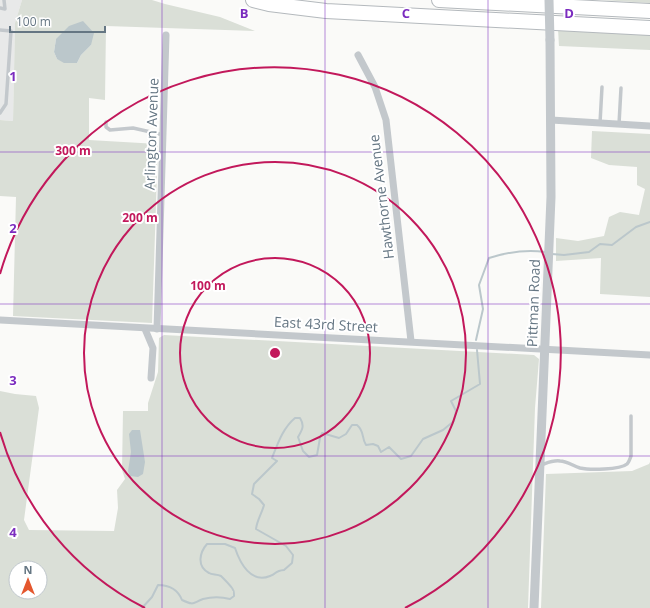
<svg xmlns="http://www.w3.org/2000/svg" width="650" height="608" font-family="'Open Sans',sans-serif">
  <rect width="100%" height="100%" fill="#fafaf8"/>
  <path fill="#e8e9e9" d="M0,0H22L15,23L13,121L0,120Z"/>
  <g fill="#dadfd7" fill-rule="evenodd">
    <path d="M22,0H152L165,4L220,17L255,31L106,26L105,100L89,98V140L158,144L152,323L13,316L16,197L0,196V120L13,121L15,23ZM56,39L91,45L81,55L77,63L57,59L54,52Z"/>
    <path d="M601,0H650V3Z"/>
    <path d="M558,29L650,34V50L559,46Z"/>
    <path d="M592,131L650,134V297L600,294L601,258L556,261V238L578,241L604,236L609,217L620,212L639,215L645,189L637,185V167L609,165L591,158Z"/>
    <path d="M164,335L534,355L539,359L535,408L528,608H0V391L15,394L36,396L39,408L24,520L29,530L114,531L118,508L117,490L125,479L122,470L123,411H148V403L158,372L159,338ZM16,568H40V592H16Z"/>
    <path d="M650,462V608H541L546,474L632,471L649,464Z"/>
  </g>
  <g fill="#bbc7cb">
    <path d="M83,21L94,33L91,45L81,55L77,63H64L57,59L54,52L56,39L69,26Z"/>
    <path d="M132,430H140L145,462L143,474L138,477L130,476L128,471L131,452L129,434Z"/>
  </g>
  <g fill="none" stroke-linecap="round" stroke-linejoin="round">
    <g stroke="#bbc7cb" stroke-width="2">
      <path d="M552,254L564,255L589,252L600,244L612,245L636,227L650,222"/>
      <path d="M476,340L483,309L479,285L489,258C508,252 525,249 545,252"/>
      <path d="M142,608L152,597L158,585C170,585 178,590 182,600C195,606 192,603 203,599C211,597 222,597 230,599L234,596C234,596 234,590 233,590C233,588 222,577 221,576C217,574 212,575 209,573C196,566 200,552 207,544H225L235,548C240,563 251,584 270,576C278,573 274,571 284,570L292,563L293,555L286,546L256,529C257,520 262,513 264,505L259,499L252,494L254,484L277,461L272,458C278,443 283,428 295,418H300C305,426 302,430 298,437L303,451L309,457L317,455L320,438L322,433L339,438L346,434L352,425H357C365,432 361,437 366,445L373,444L378,446L381,452L389,447L401,459L411,456L423,439L443,430L454,421L456,411L451,401L480,384L477,350"/>
    </g>
    <g stroke="#b4b9bd" stroke-width="16">
      <g id="motorway">
        <path d="M253,0L269,4L326,11L650,28"/>
        <path d="M439,0L650,11"/>
      </g>
    </g>
    <g stroke="#c3c8cc" stroke-width="3.5">
      <path d="M0,8L5,9L4,0"/>
      <path d="M0,30L11,31L6,104L0,113"/>
      <path d="M106,122V127L110,130L133,128L164,135"/>
      <path d="M600,123L602,87"/>
      <path d="M619,124L621,88"/>
      <path d="M541,465C547,463 553,460 560,461C567,461 573,466 580,468C589,470 620,470 627,464C629,462 630,459 631,456V416"/>
    </g>
    <g stroke="#c3c8cc" stroke-width="7">
      <path d="M358,55L375,87L386,120L411,341"/>
      <path d="M551,120L650,126"/>
      <path d="M0,320L650,355"/>
      <path d="M145,329L153,348L151,378"/>
      <path d="M157,329L166,35"/>
    </g>
    <path stroke="#c3c8cc" stroke-width="9" d="M534,608L551,197L550,40"/>
    <use href="#motorway" stroke="#fff" stroke-width="14"/>
    <path stroke="#c3c8cc" stroke-width="9" d="M549,0L550,40"/>
  </g>
  <path fill="none" stroke="#7b2cbf" stroke-width="1" stroke-opacity="0.55" d="M162,0V608M325,0V608M488,0V608M0,152H650M0,304H650M0,456H650"/>
  <g fill="none" stroke="#c2185b" stroke-width="2">
    <circle cx="275" cy="353" r="95"/>
    <circle cx="275" cy="353" r="191"/>
    <path d="M145 608A286 286 0 0 1 0 432M0 274A286 286 0 1 1 405 608"/>
  </g>
  <g text-anchor="middle" dominant-baseline="central" stroke-width="4" stroke-linejoin="round" paint-order="stroke">
    <g font-size="14" fill="#657683" stroke="#fff">
      <text transform="translate(151 134) rotate(-88)">Arlington Avenue</text>
      <text transform="translate(381 197) rotate(-97)">Hawthorne Avenue</text>
      <text transform="translate(533 303) rotate(-88)">Pittman Road</text>
      <text transform="translate(326 324) rotate(3)">East 43rd Street</text>
    </g>
  </g>
  <g font-size="13" text-anchor="middle" font-weight="bold" fill="#7b2cbf" stroke="#fff" stroke-width="4" stroke-linejoin="round" paint-order="stroke">
    <text x="244" y="18">B</text>
    <text x="406" y="18">C</text>
    <text x="569" y="18">D</text>
    <text x="13" y="81">1</text>
    <text x="13" y="233">2</text>
    <text x="13" y="385">3</text>
    <text x="13" y="537">4</text>
  </g>
  <circle cx="275" cy="353" r="6" fill="#c2185b" stroke="#fff" stroke-width="2"/>
  <g font-size="12" text-anchor="middle" font-weight="bold" fill="#c2185b" stroke="#fff" stroke-width="4" stroke-linejoin="round" paint-order="stroke">
    <text x="73" y="155">300 m</text>
    <text x="140" y="222">200 m</text>
    <text x="208" y="290">100 m</text>
  </g>
  <g transform="translate(28 580)"><circle r="19" fill="#ffffff" stroke="#c1c8cd"/>
  <path d="M0-3L7 15L0 10L-7 15Z" fill="#e4572e"/>
  <text y="-6" font-size="11" font-weight="bold" text-anchor="middle" fill="#657683">N</text>
  </g>
  <path d="M10 26v6h95v-6" fill="none" stroke="#657683" stroke-width="2"/>
  <text x="16" y="26" font-size="12" fill="#657683" stroke="#ffffff" stroke-width="3" paint-order="stroke">100 m</text>
</svg>
